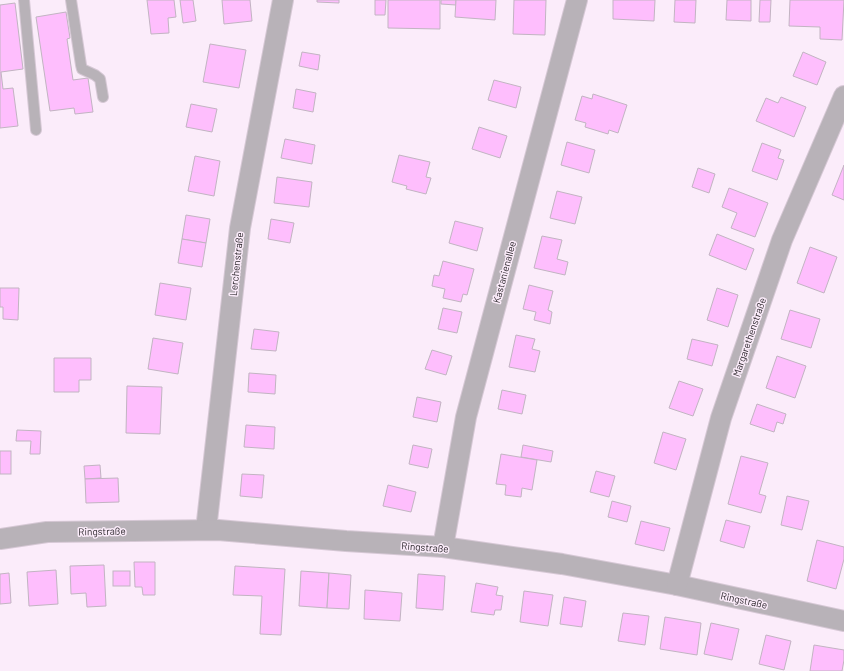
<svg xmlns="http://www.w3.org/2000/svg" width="844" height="671" font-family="Barlow,sans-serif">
  <rect width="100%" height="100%" fill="#fbecfa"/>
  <g fill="#febefd" stroke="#c2b4c2">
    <path d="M147,0H174L176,17L168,18L169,33L151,34Z"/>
    <path d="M180,0H193L196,21L183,23Z"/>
    <path d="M222,0H250L252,21L224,24Z"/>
    <path d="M317,0H339V3L317,2Z"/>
    <path d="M375,0H386L385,15H375Z"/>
    <path d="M388,0H440V29L388,28Z"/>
    <path d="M441,0H456V5L441,4Z"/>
    <path d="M456,0H496L495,20L455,17Z"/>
    <path d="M514,0H546L545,35L513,34Z"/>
    <path d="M613,0H655L654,21L613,19Z"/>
    <path d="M675,0H696L695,23L674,22Z"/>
    <path d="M727,0H751V21L726,20Z"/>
    <path d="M760,0H771L770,22H759Z"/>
    <path d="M790,0H844L842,40L820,39V27L789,26Z"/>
    <path d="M15,3L23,69L1,72L3,89L13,88L18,126L0,128V5Z"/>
    <path d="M66,12L70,38L67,39L73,80L88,78L93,112L75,114L74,108L50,111L36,17Z"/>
    <path d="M210,44L246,50L239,88L203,82Z"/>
    <path d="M302,52L320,55L318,70L299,66Z"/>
    <path d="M803,52L826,62L817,85L793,76Z"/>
    <path d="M494,80L521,87L516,108L488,100Z"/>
    <path d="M296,89L316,93L313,112L293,108Z"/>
    <path d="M593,94L627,105L618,133L609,130L608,134L585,127L586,123L575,120L582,96L592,99Z"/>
    <path d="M781,97L806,107L794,137L756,121L766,98L778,103Z"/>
    <path d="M191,104L217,109L212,132L186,127Z"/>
    <path d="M479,127L507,136L500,158L472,149Z"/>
    <path d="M285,139L315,145L312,164L281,158Z"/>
    <path d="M567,142L595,150L589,173L561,165Z"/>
    <path d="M762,143L781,150L778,158L784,160L777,180L752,171Z"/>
    <path d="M399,155L430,162L426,177L431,178L426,194L406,189L407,186L392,182Z"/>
    <path d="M195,156L220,161L214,196L188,191Z"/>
    <path d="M844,165V200L832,195Z"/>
    <path d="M698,168L715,174L709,193L692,187Z"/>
    <path d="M277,177L312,182L309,207L274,203Z"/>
    <path d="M729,188L768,203L755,237L731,228L737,213L722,207Z"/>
    <path d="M557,191L582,197L575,224L550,218Z"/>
    <path d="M186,215L210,219L206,243L182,239Z"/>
    <path d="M271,219L294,223L290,243L268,239Z"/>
    <path d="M455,221L483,228L477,251L449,243Z"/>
    <path d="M717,234L754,249L746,270L709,255Z"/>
    <path d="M542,236L562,240L557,259L568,262L565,275L534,268Z"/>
    <path d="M182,239L206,243L202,267L178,263Z"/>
    <path d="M810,247L837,257L824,293L797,283Z"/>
    <path d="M443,261L474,269L467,295L463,294L461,302L443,298L445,289L432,286L434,275L439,276Z"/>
    <path d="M160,283L191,288L186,320L155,315Z"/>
    <path d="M529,285L553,291L548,310L552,312L550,324L534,320L536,312L523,309Z"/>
    <path d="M0,288H19L18,320L3,319V307H0Z"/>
    <path d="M717,288L738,295L728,327L707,320Z"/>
    <path d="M443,308L462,312L457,333L438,329Z"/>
    <path d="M790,310L820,319L811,348L781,339Z"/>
    <path d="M254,329L279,332L276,351L251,349Z"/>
    <path d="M516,335L535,339L532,349L540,351L535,372L509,367Z"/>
    <path d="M153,338L183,343L178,374L148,369Z"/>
    <path d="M692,339L718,345L712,366L687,359Z"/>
    <path d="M432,350L452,356L446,375L425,369Z"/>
    <path d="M777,356L806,366L795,398L766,388Z"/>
    <path d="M54,358H91V380H79V392H54Z"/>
    <path d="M249,373L276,375L275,394L248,392Z"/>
    <path d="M679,381L703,389L693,416L669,408Z"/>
    <path d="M127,386L162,387L160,434L126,433Z"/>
    <path d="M502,390L526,395L522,414L498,409Z"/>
    <path d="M417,397L441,402L437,422L413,417Z"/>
    <path d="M757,404L786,414L783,424L777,422L774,432L750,424Z"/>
    <path d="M246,425L275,427L274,449L244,447Z"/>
    <path d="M17,430L41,431L40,454H30L31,441H16Z"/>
    <path d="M663,432L686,439L676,470L654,463Z"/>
    <path d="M413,445L432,449L428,468L409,464Z"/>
    <path d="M523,445L553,451L551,462L521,457Z"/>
    <rect x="0" y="451" width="11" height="23"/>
    <path d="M501,454L537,460L532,490L522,488L521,497L505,495L506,485L496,484Z"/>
    <path d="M741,456L768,463L759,494L766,496L761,513L728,504Z"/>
    <path d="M100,465L101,478L85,479L84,466Z"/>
    <path d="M596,471L615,476L609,497L590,492Z"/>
    <path d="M242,474L264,475L262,498L240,496Z"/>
    <path d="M118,478L119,502L86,503L85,479Z"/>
    <path d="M388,485L416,492L411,512L383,506Z"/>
    <path d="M787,496L809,501L802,530L781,525Z"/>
    <path d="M612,501L631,506L627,522L608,517Z"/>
    <path d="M726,520L750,526L744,548L720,541Z"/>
    <path d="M641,521L670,528L664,551L635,544Z"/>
    <path d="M817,540L844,547V559L836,589L807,581Z"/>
    <path d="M134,562H155V595H143L142,587H135Z"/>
    <path d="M104,565L106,606L87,607L86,593L71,594L70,566Z"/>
    <path d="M235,566L285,569L281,635L260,634L262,596L233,595Z"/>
    <path d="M56,570L58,604L29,606L27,572Z"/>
    <rect x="113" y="571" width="17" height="15"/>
    <path d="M301,571L329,573L327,608L299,606Z"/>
    <path d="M9,573L11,603L0,604V574Z"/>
    <path d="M329,573L351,575L349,609L327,608Z"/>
    <path d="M418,574L445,576L443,610L416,608Z"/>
    <path d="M476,583L498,587L496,595L503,596L501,610H495L494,615L471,612Z"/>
    <path d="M365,590L402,593L400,621L364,619Z"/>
    <path d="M524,591L553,595L548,626L520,622Z"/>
    <path d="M564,597L586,601L582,627L560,624Z"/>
    <path d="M623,613L649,616L645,645L618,641Z"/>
    <path d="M665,617L701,623L697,655L660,649Z"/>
    <path d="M711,623L739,629L732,660L704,654Z"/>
    <path d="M766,635L791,641L784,670L759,664Z"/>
    <path d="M814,645L844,650V660L842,671H810Z"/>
  </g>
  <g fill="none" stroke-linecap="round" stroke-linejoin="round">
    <g stroke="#d6c8d5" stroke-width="12">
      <g id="service">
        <path d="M24,0L36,130"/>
        <path d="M71,0L81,65L82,69L95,75L100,79L103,97"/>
      </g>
    </g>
    <g stroke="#d6c8d5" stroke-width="22">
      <g id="minor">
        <path d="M206,530L240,228L283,0"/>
        <path d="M0,539L47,532L218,530L346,541L443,547L562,564L677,585L844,621"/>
        <path d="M443,547L466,417L577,0"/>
        <path d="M677,585L721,418L782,240L844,96"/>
      </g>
    </g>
    <use href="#service" stroke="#b8b2b8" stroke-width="10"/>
    <use href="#minor" stroke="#b8b2b8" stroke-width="20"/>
  </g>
  <g text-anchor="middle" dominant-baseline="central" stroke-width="3" stroke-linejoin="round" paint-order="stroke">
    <g font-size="10" fill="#2b262b" stroke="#fbecfa">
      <text transform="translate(236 264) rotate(-84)">Lerchenstraße</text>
      <text transform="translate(504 272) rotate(-75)">Kastanienallee</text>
      <text transform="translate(749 337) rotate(-71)">Margarethenstraße</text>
      <text transform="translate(102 531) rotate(-1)">Ringstraße</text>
      <text transform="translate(425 547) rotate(4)">Ringstraße</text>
      <text transform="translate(744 600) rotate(12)">Ringstraße</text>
    </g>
  </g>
</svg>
